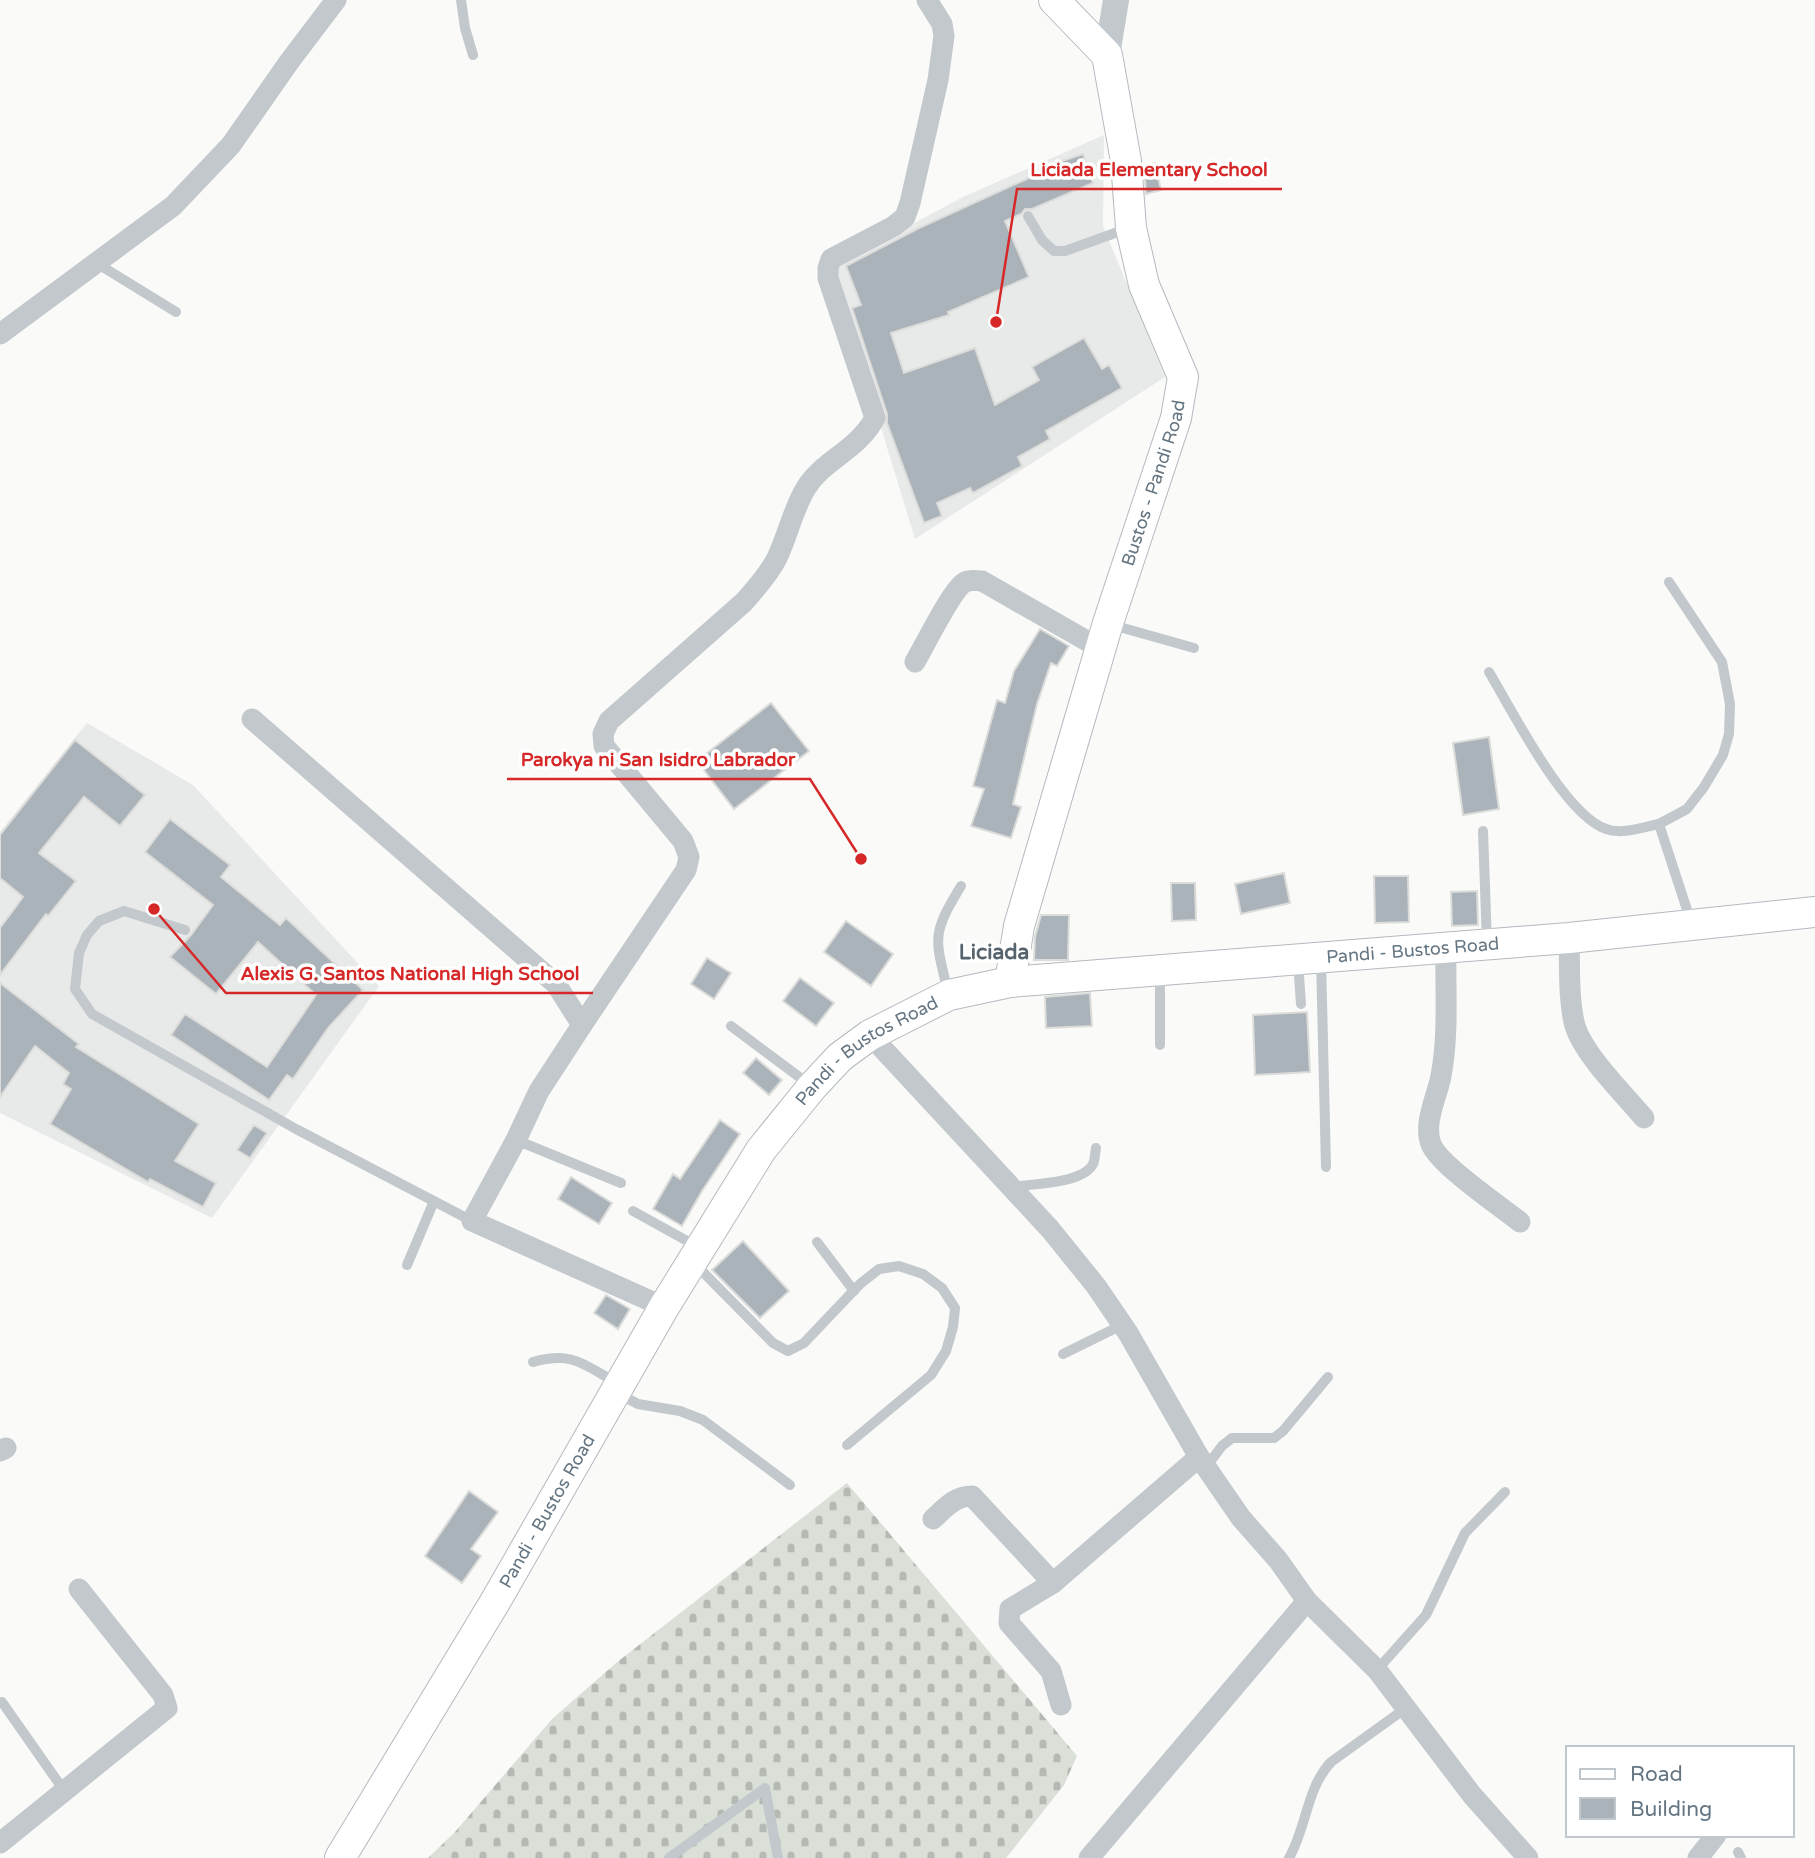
<svg xmlns="http://www.w3.org/2000/svg" width="1815" height="1858" font-family="'Varela Round',sans-serif">
  <defs>
    <pattern id="cemetery-stones" width="16" height="16" patternUnits="userSpaceOnUse" patternTransform="scale(1.75)"><rect width="16" height="16" fill="#dadfd7"/><path d="M2 7V4a2 2 0 0 1 4 0v3zM10 15v-3a2 2 0 0 1 4 0v3z" fill="#b4b9b4"/></pattern>
  </defs>
  <rect width="100%" height="100%" fill="#fafaf8"/>
  <g fill="#e8e9e9">
    <path d="M1104,135L1103,226L1165,377L915,539L832,267L963,197Z"/>
    <path d="M87,723L193,785L379,986L212,1218L0,1113V832Z"/>
  </g>
  <path fill="url(#cemetery-stones)" d="M847,1483L1077,1756L1064,1785L1006,1858H428L455,1832L552,1719L616,1663Z"/>
  <g fill="#aab3b9" stroke="#dcdcda" stroke-width="2">
    <path d="M1083,154L1093,183L1032,209H1025L1021,214L1005,221L1029,277L948,312L949,315L891,333L904,373L975,348L995,405L1039,380L1032,367L1084,338L1102,369L1109,365L1122,388L1046,431L1050,439L1018,457L1022,466L973,493L970,488L937,503L942,516L924,523L887,423V414L852,308L861,305L846,266L919,228L1053,167V164Z"/>
    <path d="M1155,163L1161,190L1146,194L1144,166Z"/>
    <path d="M1040,629L1069,646L1057,666L1051,663L1037,704L1013,804L1021,807L1011,838L971,826L984,789L973,786L997,700L1005,703L1014,671Z"/>
    <path d="M771,703L809,751L734,809L697,761Z"/>
    <path d="M1489,737L1499,809L1463,815L1453,743Z"/>
    <path d="M75,740L145,795L120,826L84,797L39,853L76,881L48,916L46,914L0,975V928L23,897L0,878V835Z"/>
    <path d="M170,819L230,865L221,877L280,925L286,918L363,990L328,1028L293,1079L287,1075L269,1100L171,1035L185,1014L267,1067L316,995L258,942L216,994L170,957L191,935L213,905L145,852Z"/>
    <path d="M1284,873L1290,903L1241,914L1235,884Z"/>
    <path d="M1374,876H1408L1409,922L1375,923Z"/>
    <path d="M1171,883H1195L1196,920L1172,921Z"/>
    <path d="M1477,891L1478,925L1452,926L1451,892Z"/>
    <path d="M1041,915H1069L1068,960H1034L1035,937Z"/>
    <path d="M846,921L893,954L871,986L824,952Z"/>
    <path d="M707,958L731,973L714,999L691,984Z"/>
    <path d="M800,978L834,1003L816,1026L783,1001Z"/>
    <path d="M0,983L79,1044L76,1047L199,1124L175,1161L216,1183L203,1207L150,1179L148,1182L50,1124L71,1089L63,1084L69,1073L35,1046L0,1097Z"/>
    <path d="M1090,993L1092,1026L1046,1028L1045,997Z"/>
    <path d="M1307,1012L1310,1072L1255,1075L1253,1015Z"/>
    <path d="M756,1058L782,1080L769,1095L743,1073Z"/>
    <path d="M720,1120L740,1134L702,1191L682,1226L653,1209L673,1174L680,1179Z"/>
    <path d="M254,1125L267,1133L250,1158L237,1150Z"/>
    <path d="M571,1177L612,1203L599,1224L558,1199Z"/>
    <path d="M743,1241L789,1291L760,1318L712,1270Z"/>
    <path d="M606,1295L630,1309L618,1329L594,1313Z"/>
    <path d="M469,1491L498,1512L471,1549L481,1556L462,1583L425,1556Z"/>
  </g>
  <g fill="none" stroke-linecap="round" stroke-linejoin="round">
    <g stroke="#b3babf" stroke-width="32">
      <g id="secondary">
        <path id="s1" d="M1010,982L1019,926L1108,623L1176,418L1183,377L1144,285L1131,228L1126,161L1107,55L1054,0"/>
        <path id="s2" d="M340,1858L495,1602L664,1307L761,1150L812,1087L840,1057L870,1035L949,995L1010,982L1569,938L1815,912"/>
      </g>
    </g>
    <g stroke="#c3c8cc" stroke-width="10">
      <path d="M461,0L465,28L473,55"/>
      <path d="M1028,216L1042,240L1054,251H1065L1129,228"/>
      <path d="M98,264L176,312"/>
      <path d="M1109,624L1194,648"/>
      <path d="M1489,672C1513,712 1564,814 1606,829C1622,835 1643,827 1659,824L1691,922"/>
      <path d="M1659,824L1687,809L1704,787L1723,755L1729,734L1730,704L1722,662L1669,582"/>
      <path d="M1483,831L1487,944"/>
      <path d="M185,930L124,911L99,921L87,935L79,953L75,989L92,1014L296,1129L472,1221"/>
      <path d="M1321,959L1326,1167"/>
      <path d="M1298,962L1301,1004"/>
      <path d="M1160,971V1045"/>
      <path d="M948,992C935,938 931,935 961,886"/>
      <path d="M731,1026L810,1085"/>
      <path d="M516,1140L621,1183"/>
      <path d="M1010,1187C1030,1184 1083,1184 1093,1164C1095,1160 1095,1153 1096,1148"/>
      <path d="M633,1211L698,1247"/>
      <path d="M817,1242L854,1291"/>
      <path d="M694,1263L773,1343L788,1351L804,1343L860,1284L879,1269L899,1266L923,1274L942,1288L955,1308L953,1327L946,1351L931,1375L847,1445"/>
      <path d="M407,1265L434,1201"/>
      <path d="M1063,1354L1122,1325"/>
      <path d="M533,1362C572,1351 583,1364 617,1383"/>
      <path d="M617,1393L638,1404L680,1411L703,1420L790,1485"/>
      <path d="M1206,1467L1222,1446L1232,1438H1274L1283,1431L1328,1377"/>
      <path d="M1377,1670L1426,1615L1465,1533L1505,1492"/>
      <path d="M2,1702L65,1792"/>
      <path d="M1738,1852L1741,1858"/>
      <path d="M669,1858L765,1788L778,1858"/>
      <path d="M1289,1858C1307,1827 1306,1789 1331,1762L1406,1708"/>
    </g>
    <g stroke="#c3c8cc" stroke-width="21">
      <path d="M0,334L173,206L231,145L289,62L336,0"/>
      <path d="M915,662C924,647 952,589 965,582C971,579 976,581 982,581L1101,649"/>
      <path d="M252,719L556,984L582,1025L539,1091L516,1140L472,1221L664,1307"/>
      <path d="M1569,938C1570,966 1568,999 1575,1026C1584,1055 1624,1094 1644,1118"/>
      <path d="M1446,947C1445,989 1449,1034 1441,1076C1437,1097 1423,1123 1431,1144C1439,1165 1500,1206 1520,1222"/>
      <path d="M582,1025L686,870L689,857L683,841L604,746L603,734L609,721L744,602C756,588 769,574 777,558C788,535 793,509 806,488C823,460 857,451 875,418L828,278V268L831,259L894,226L905,217L910,203L938,80L944,36L942,24L927,0"/>
      <path d="M870,1035L1050,1229L1096,1286L1128,1333L1199,1457L1241,1518L1278,1560L1307,1601L1377,1670L1472,1795L1528,1858"/>
      <path d="M0,1451L6,1448"/>
      <path d="M933,1519C945,1508 955,1496 972,1496L1053,1583L1199,1457"/>
      <path d="M1053,1583L1010,1609L1009,1623L1051,1671L1061,1705"/>
      <path d="M0,1843L167,1708L163,1695L79,1589"/>
      <path d="M1089,1858L1307,1601"/>
      <path d="M1698,1858L1716,1835"/>
    </g>
    <path stroke="#c3c8cc" stroke-width="26" d="M1107,55L1116,0"/>
    <use href="#secondary" stroke="#fff" stroke-width="30"/>
  </g>
  <g text-anchor="middle" dominant-baseline="central" stroke-width="7" stroke-linejoin="round" paint-order="stroke">
    <g font-size="18" fill="#657683" stroke="#fff">
      <text stroke="none"><textPath href="#s1" startOffset="520">Bustos - Pandi Road</textPath></text>
      <text stroke="none"><textPath href="#s2" startOffset="1538">Pandi - Bustos Road</textPath></text>
      <text stroke="none"><textPath href="#s2" startOffset="971">Pandi - Bustos Road</textPath></text>
      <text stroke="none"><textPath href="#s2" startOffset="404">Pandi - Bustos Road</textPath></text>
    </g>
    <g font-size="21" font-weight="bold" fill="#57646e" stroke="#fff">
      <text x="994" y="952">Liciada</text>
    </g>
  </g>
  <path fill="none" stroke="#d62828" stroke-width="2.5" d="M996 322L1017 189H1282M861 859L810 779H507M154 909L226 993H593"/>
  <g fill="#d62828" stroke="#fff" stroke-width="2.5">
    <circle cx="996" cy="322" r="7"/>
    <circle cx="861" cy="859" r="7"/>
    <circle cx="154" cy="909" r="7"/>
  </g>
  <g font-size="19" text-anchor="middle" font-weight="bold" fill="#d62828" stroke="#fff" stroke-width="7" stroke-linejoin="round" paint-order="stroke">
    <text x="1149" y="176">Liciada Elementary School</text>
    <text x="658" y="766">Parokya ni San Isidro Labrador</text>
    <text x="410" y="980">Alexis G. Santos National High School</text>
  </g>
  <rect x="1566" y="1746" width="228" height="91" fill="#ffffff" stroke="#c1c8cd" stroke-width="2"/>
  <rect x="1580" y="1769" width="35" height="10" fill="#ffffff" stroke="#c1c8cd" stroke-width="2"/>
  <text x="1630" y="1781" font-size="21" fill="#657683">Road</text>
  <rect x="1580" y="1798" width="35" height="21" fill="#aab3b9" stroke="#c1c8cd" stroke-width="2"/>
  <text x="1630" y="1816" font-size="21" fill="#657683">Building</text>
</svg>
